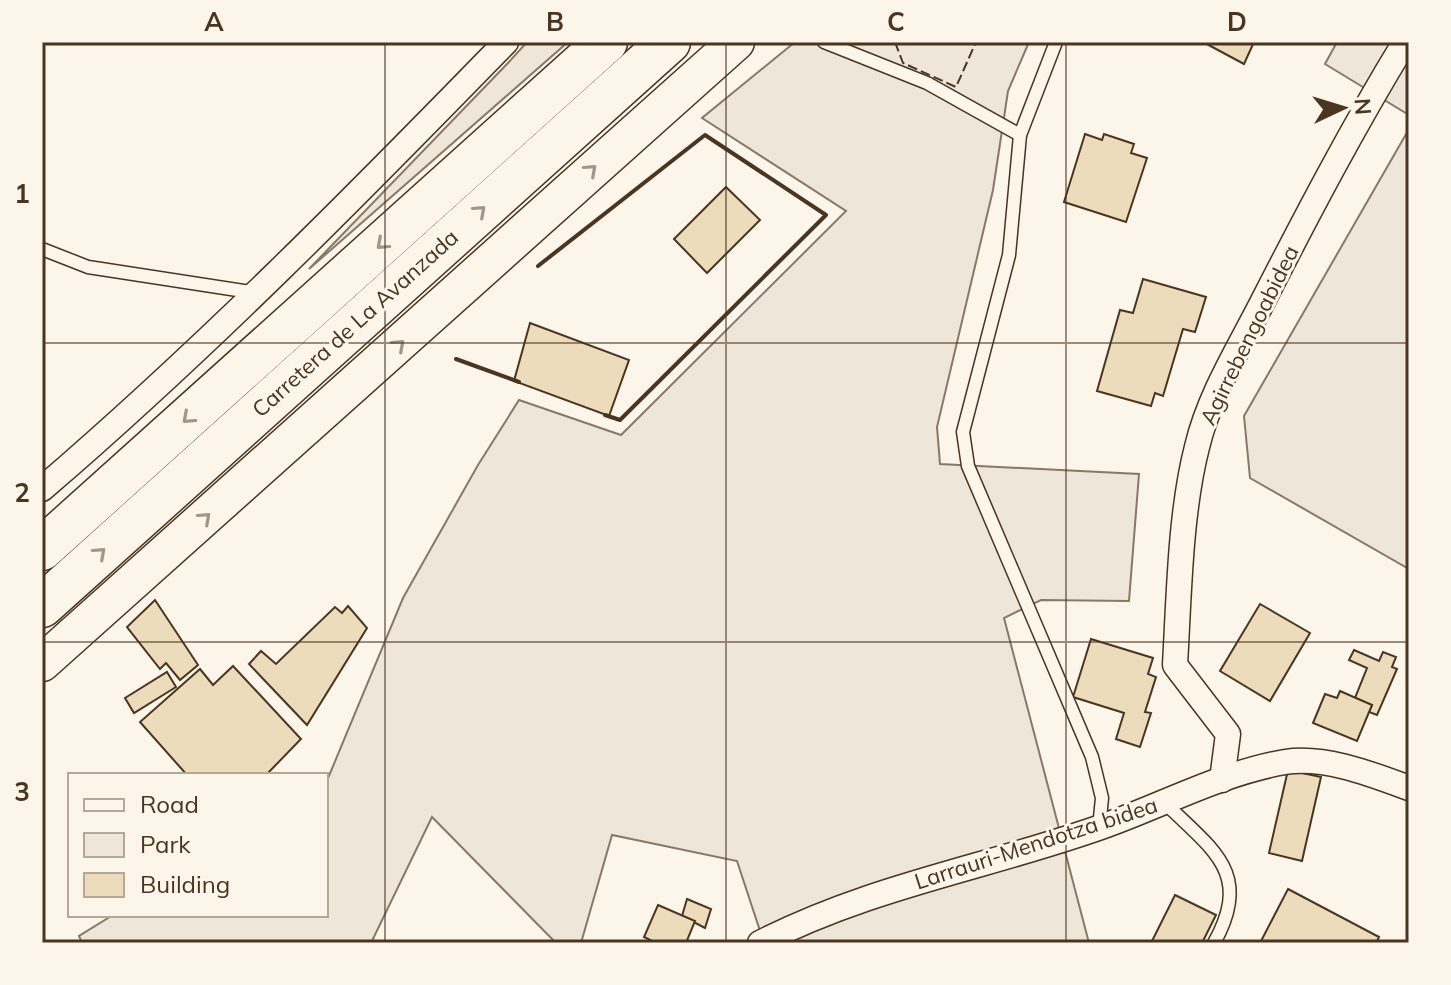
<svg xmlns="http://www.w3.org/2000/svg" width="1451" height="985" font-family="Mulish,sans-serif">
  <rect width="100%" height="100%" fill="#fbf6e9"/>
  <g fill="#ede6d9" stroke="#887966" stroke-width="2">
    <path d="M527,42H568L309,269L507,64Z"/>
    <path d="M795,42H1029L1008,91L993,190L937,427L940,464L1139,474L1129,601L1041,600L1004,618L1089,943H764L737,861L612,835L581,943H556L432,817L371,943H82L79,936L113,915H326V783L403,598L478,465L519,400L621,435L846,211L702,118Z"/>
    <path d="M1337,42H1409V115L1325,64Z"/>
    <path d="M1409,129V569L1250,478L1244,416Z"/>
  </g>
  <g fill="#ecdcbc" stroke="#4a3520" stroke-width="2">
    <path d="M1203,42H1254L1244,64Z"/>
    <path d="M1085,134L1102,140L1104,134L1134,144L1131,153L1147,158L1126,222L1064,202Z"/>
    <path d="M726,187L760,220L707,273L674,239Z"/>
    <path d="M1143,279L1206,297L1195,332L1183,329L1163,396L1155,393L1151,406L1097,391L1120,310L1133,313Z"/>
    <path d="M530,323L629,360L609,416L514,381Z"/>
    <path d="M155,600L198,665L180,680L166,663L160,669L127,627Z"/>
    <path d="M1260,604L1310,633L1270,701L1220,671Z"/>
    <path d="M348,606L367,628L307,725L249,664L261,651L276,664L335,607L342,613Z"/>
    <path d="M1091,639L1153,658L1148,674L1156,677L1145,712L1151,713L1140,747L1116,739L1124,713L1073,697Z"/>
    <path d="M1354,650L1379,661L1383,652L1396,657L1392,667L1397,669L1377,715L1369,712L1372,705L1355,698L1367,668L1349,660Z"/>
    <path d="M233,666L301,739L266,775H187L140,722L200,669L213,685Z"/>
    <path d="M167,672L176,687L134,713L125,698Z"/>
    <path d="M1340,691L1372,705L1357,741L1313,723L1325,694L1337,698Z"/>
    <path d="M1288,770L1321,777L1302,861L1269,853Z"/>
    <path d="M1288,889L1379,937L1376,943H1260Z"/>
    <path d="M1175,895L1216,915L1202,943H1151Z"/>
    <path d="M687,899L711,909L705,928L682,916Z"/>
    <path d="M658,905L695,921L686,943H656L644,937Z"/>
  </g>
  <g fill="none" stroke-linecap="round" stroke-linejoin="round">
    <g stroke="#4a3520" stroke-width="15">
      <g id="lane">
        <path d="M824,42L927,83L1020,135"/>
        <path d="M1056,42L1020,135L1009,255L963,432L968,466L1092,757L1102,798L1099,828"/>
        <path d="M42,249L88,267L257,293"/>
        <path d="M1164,802C1211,849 1254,872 1214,943"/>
      </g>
    </g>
    <g stroke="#4a3520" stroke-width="27">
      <g id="street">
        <path d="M42,489C205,349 356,196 506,42"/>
        <path d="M1222,780L1228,734L1175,665C1179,596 1180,513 1197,447C1209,396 1238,350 1262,303C1307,215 1353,127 1405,42"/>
        <path d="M760,943C871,886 985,868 1101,827C1161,806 1221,773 1285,762C1326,756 1371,774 1409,788"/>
      </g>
    </g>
    <g stroke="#4a3520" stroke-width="39">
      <path id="primary" d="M42,663L736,42"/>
    </g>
    <g stroke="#4a3520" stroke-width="45">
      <g id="highway">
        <path d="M42,549L606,42"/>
        <path d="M42,606L669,42"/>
      </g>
    </g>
    <use href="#lane" stroke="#fbf6e9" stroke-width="12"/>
    <use href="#street" stroke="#fbf6e9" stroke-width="24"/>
    <use href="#primary" stroke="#fbf6e9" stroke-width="36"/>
    <use href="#highway" stroke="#fbf6e9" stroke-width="42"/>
    <g stroke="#4a3520" stroke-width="2" stroke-dasharray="10 4" stroke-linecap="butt">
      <path d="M859,42H867"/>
      <path d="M895,42L903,63L956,87L976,42"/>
    </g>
    <g stroke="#4a3520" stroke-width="4">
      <path d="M538,266L705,135L826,215L620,420L605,415"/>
      <path d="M456,359L519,382"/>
    </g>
  </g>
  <defs><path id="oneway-chevron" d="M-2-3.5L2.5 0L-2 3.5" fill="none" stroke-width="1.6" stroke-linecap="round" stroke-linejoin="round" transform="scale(2)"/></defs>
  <g stroke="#a29684">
    <use href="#oneway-chevron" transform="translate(591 170) rotate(-42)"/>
    <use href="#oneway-chevron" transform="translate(480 211) rotate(-42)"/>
    <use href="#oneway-chevron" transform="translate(382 244) rotate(138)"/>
    <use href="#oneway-chevron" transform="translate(399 345) rotate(-42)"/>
    <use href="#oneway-chevron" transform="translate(188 418) rotate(138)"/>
    <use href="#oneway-chevron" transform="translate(205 518) rotate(-42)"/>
    <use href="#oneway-chevron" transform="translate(100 553) rotate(-42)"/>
  </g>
  <path fill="none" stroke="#4a3520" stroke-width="2" stroke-opacity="0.55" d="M385,42V943M726,42V943M1066,42V943M42,343H1409M42,642H1409"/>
  <g text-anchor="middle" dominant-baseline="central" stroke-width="6" stroke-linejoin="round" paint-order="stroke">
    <g font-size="22" fill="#4a3520" stroke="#fbf6e9">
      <text transform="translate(355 323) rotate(-42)">Carretera de La Avanzada</text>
      <text transform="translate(1249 335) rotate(-64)">Agirrebengoabidea</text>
      <text transform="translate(1036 843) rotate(-18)">Larrauri-Mendotza bidea</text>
    </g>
  </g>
  <rect width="1451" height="985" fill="none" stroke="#fbf6e9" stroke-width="88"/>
  <rect x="68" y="773" width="260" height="144" fill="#fbf6e9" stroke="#b4a999" stroke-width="2"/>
  <rect x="84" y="799" width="40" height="12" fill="#fbf6e9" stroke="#b4a999" stroke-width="2"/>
  <text x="140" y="813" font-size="24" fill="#4a3520">Road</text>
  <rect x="84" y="833" width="40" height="24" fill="#ede6d9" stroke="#b4a999" stroke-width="2"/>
  <text x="140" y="853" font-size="24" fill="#4a3520">Park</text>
  <rect x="84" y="873" width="40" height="24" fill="#ecdcbc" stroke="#b4a999" stroke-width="2"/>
  <text x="140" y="893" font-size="24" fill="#4a3520">Building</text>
  <g transform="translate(1343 108) rotate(86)" stroke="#fbf6e9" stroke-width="6" paint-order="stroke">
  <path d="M0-6L14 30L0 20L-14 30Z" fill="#4a3520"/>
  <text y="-12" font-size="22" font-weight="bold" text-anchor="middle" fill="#4a3520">N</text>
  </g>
  <rect x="44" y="44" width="1363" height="897" fill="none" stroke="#4a3520" stroke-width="3"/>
  <g font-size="26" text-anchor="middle" font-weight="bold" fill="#4a3520">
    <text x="214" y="31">A</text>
    <text x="555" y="31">B</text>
    <text x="896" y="31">C</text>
    <text x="1237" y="31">D</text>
    <text x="22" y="203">1</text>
    <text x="22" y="502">2</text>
    <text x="22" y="801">3</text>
  </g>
</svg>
